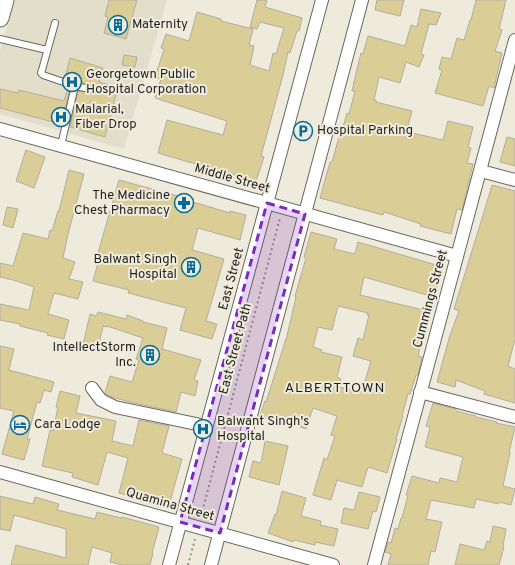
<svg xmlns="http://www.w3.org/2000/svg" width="515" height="565" font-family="Overpass,sans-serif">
  <rect width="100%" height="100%" fill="#eeebdd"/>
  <path fill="#e3deca" d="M14,0H167L124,149L0,114V51Z"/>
  <g fill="#dbcd96" stroke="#b1aea1" fill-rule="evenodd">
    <path d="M109,0H137L126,39L104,33L108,17L105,16Z"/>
    <path d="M257,0H267L265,7L302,18L299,31H297L290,53L288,52L283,75L261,156L264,157L256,181L199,164V165L158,153L167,120L223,135L227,121L155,98L161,79L155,78L164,49L161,48L166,34L189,41L197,12L221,19V21L253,29L249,45L254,46L250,65L269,71L273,53L276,54L284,28L260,22L257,29L250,27Z"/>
    <path d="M377,0H404L400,16L375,10Z"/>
    <path d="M476,0H506L499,29L502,30L495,51L502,53L494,88L489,86L483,106L435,93L442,70L439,69L442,57L451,59L457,38L464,40L470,20H471Z"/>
    <path d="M421,9L441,13L436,25L429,24L421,54L424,55L419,67L406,62L400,83L379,77L374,100H376V102L412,111L407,129H409L408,132L443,140L448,121L473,127L468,147L471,148L467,163L473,164L462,210L457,209L451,234L420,226L421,224L384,212L383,215L320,198L330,162H332L339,137H340L347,113L349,114L355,91H352L356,73L361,53L363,54L368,36L405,46L411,25L417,27Z"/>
    <path d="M124,55L137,57L135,67L122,65Z"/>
    <path d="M70,58L103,68L99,82L118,87L105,137L70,127L78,91L95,94L98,93L99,90L98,87L96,86L76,82L65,78Z"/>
    <path d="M68,88L70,89L61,124L0,108V89L18,93L19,90L64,101Z"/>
    <path d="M507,137L515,139V166L500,162Z"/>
    <path d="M26,150L45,157L34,188L16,181Z"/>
    <path d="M69,170L84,174L68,234L63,258L75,262L69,279L83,282L78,299L54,293L48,314L69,320L64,339L47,335L48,333L20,326V324L0,320V304L29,310L34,287L17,281L0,277V263L13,266L23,233L48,239L50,230L52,231L58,211H59Z"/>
    <path d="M119,180L178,196V195L194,199L193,202L230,213V211L246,215L240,240L198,228L192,250L224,259L206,321L217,324L212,339L180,330L186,308L128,293L129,290L93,281L98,263H95Z"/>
    <path d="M492,185L515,191V339L508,366L515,369V403L484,394L485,391L456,380L455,387L437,382L450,335L459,311L454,309L484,212Z"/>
    <path d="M7,207L18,209L13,228L3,225Z"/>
    <path d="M311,232L337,239L334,249L355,254L358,242L443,267L434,297L364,277L360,295L428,311L418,356L422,357L418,375H416L410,394H408L402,416H403L396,439H397L387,473L368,467L362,487L337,480L331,500L313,495L324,458L327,460L335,436L331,435L337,416L313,408L306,429L277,419L276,421L260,415L265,401L266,402L286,339V340L296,297L295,296L306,258L304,257ZM338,306L368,313L367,315H369L363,340L358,338L353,356L371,361L362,391L338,387L341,379L337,377L342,357L321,352L322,350L313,347L318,327L332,330Z"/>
    <path d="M98,312L126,319L127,315L143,321V322L167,328L162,349L201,360L194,380L198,381L195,396L181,392L176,412L130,402L112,397L106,394L105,393L110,376L132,382L139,360L136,359L143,338L107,326V327L103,326L98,349L83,345L90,314L96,316Z"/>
    <path d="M0,346L14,349L9,370L54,382L51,392L44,390L40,403L37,402L27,439H30L24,460L2,454L14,411L0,408Z"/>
    <path d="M60,391L80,396L76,413L116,421L112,441L133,446L139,420L169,426L162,453L182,459L169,505L119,493L128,458L107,452L98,485L72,477L73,473L42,466L50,430L53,431L58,407H56Z"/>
    <path d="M433,403L456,409V411L476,416V417L497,422L496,423L515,427L509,453H510L503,486L515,489L511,505L499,502V504L476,499L474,508L431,500L426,519L442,522L435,552L431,551L428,565H388L391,554L385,552L388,542L391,543L395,528L398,529L401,518H402L408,495H406L412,476L439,483L440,478L457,482L463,457L425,447L430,427L426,426Z"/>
    <path d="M265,441L288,446L279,485L249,477L253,461L261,463Z"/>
    <path d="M282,491L306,498L301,516L321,521L320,525L338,529L334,546L315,542V545L294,540L293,542L268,533L275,514L276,515Z"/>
    <path d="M359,492L380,497L376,512L373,511L368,529L341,523L344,508L354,510Z"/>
    <path d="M0,496L33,504L35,497L59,504L57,510L95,519L97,512L121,518L122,517L159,527L152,553H153L150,565H123L110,562L112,553L92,547L88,565H11L16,545L66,558V529L14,515L10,531L0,529Z"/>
    <path d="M493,526L506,529L503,546L504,547L499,565H455L460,544L484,550L487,541L490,542Z"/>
  </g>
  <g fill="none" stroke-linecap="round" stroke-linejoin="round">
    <g stroke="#6a685c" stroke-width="8">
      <g id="lane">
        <path d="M55,23L42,70L41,73L43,75L75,86L95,90"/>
        <path d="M0,39L47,50"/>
        <path d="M61,145L75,86"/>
      </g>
    </g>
    <g stroke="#6a685c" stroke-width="14">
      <g id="street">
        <path d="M0,129L457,256"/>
        <path d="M481,171L515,180"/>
        <path d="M92,388L101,400L115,407L206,426"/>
        <path d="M420,392L515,417"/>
        <path d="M0,472L333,565"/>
        <path d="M169,565L322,0"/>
        <path d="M211,565L362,0"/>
        <path d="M374,565C421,390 469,215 515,40"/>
      </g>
    </g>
    <g stroke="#6a685c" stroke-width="19">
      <path id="secondary" d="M0,18L5,0"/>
    </g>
    <g stroke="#949288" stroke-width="2" stroke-dasharray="2 3" stroke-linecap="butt">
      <path d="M201,516L280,218"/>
      <path d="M188,565L195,539"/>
    </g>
    <use href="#lane" stroke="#fff" stroke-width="6"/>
    <use href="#street" stroke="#fff" stroke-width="12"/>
    <use href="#secondary" stroke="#fff" stroke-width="17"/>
  </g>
  <path fill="#7b2cbf" fill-opacity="0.2" stroke="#7b2cbf" stroke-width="3" stroke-dasharray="8 5" stroke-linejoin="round" d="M267,203L305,214L220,533L180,522Z"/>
  <defs>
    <g id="building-ring" transform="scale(1)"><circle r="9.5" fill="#eeebdd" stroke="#046c99" stroke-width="1.5"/><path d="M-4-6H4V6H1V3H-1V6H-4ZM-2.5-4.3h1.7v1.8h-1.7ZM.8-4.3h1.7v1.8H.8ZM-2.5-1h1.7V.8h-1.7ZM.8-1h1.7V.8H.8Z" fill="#046c99"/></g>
    <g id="hospital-ring" transform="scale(1)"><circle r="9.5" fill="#eeebdd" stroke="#046c99" stroke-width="1.5"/><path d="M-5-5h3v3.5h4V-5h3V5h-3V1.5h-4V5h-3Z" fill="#046c99"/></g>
    <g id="parking-ring" transform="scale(1)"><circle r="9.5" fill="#eeebdd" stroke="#046c99" stroke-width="1.5"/><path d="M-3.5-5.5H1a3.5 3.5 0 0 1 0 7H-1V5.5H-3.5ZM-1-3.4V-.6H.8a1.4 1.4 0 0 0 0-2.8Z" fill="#046c99"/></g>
    <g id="pharmacy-ring" transform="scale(1)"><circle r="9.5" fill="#eeebdd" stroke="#046c99" stroke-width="1.5"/><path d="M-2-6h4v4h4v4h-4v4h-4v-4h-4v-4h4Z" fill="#046c99"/></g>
    <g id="hotel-ring" transform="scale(1)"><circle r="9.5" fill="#eeebdd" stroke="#046c99" stroke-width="1.5"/><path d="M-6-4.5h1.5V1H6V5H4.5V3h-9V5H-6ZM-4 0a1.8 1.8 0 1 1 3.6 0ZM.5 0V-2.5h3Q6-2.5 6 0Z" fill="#046c99"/></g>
  </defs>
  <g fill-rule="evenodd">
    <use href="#building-ring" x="118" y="25"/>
    <use href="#hospital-ring" x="72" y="82"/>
    <use href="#hospital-ring" x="61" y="117"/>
    <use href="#parking-ring" x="303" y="131"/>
    <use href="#pharmacy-ring" x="184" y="203"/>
    <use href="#building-ring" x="191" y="267"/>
    <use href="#building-ring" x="150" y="355"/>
    <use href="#hotel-ring" x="20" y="425"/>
    <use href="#hospital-ring" x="203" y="429"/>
  </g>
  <g text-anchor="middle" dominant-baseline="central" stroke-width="4" stroke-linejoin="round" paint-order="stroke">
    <g font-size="13" fill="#211f1b" stroke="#eeebdd" text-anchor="start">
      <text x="132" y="25">Maternity</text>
      <text x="86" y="75">Georgetown Public<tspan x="86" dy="15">Hospital Corporation</tspan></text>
      <text x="75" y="110">Malarial,<tspan x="75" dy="15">Fiber Drop</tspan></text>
      <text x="317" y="131">Hospital Parking</text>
      <text x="170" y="196" text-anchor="end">The Medicine<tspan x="170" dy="15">Chest Pharmacy</tspan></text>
      <text x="177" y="260" text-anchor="end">Balwant Singh<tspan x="177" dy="15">Hospital</tspan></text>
      <text x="136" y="348" text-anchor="end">IntellectStorm<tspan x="136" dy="15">Inc.</tspan></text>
      <text x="217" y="422">Balwant Singh's<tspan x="217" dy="15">Hospital</tspan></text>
      <text x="34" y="425">Cara Lodge</text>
    </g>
    <g font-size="13" fill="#211f1b" stroke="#eeebdd">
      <text transform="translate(232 179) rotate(16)">Middle Street</text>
      <text transform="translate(232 279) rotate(-75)">East Street</text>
      <text transform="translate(431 299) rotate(-75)">Cummings Street</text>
      <text transform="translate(236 349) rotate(-75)">East Street Path</text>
      <text transform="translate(170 505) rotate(16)">Quamina Street</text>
    </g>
    <g font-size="14" letter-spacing="1" fill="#211f1b" stroke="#eeebdd">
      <text x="335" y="388">ALBERTTOWN</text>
    </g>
  </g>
</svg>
